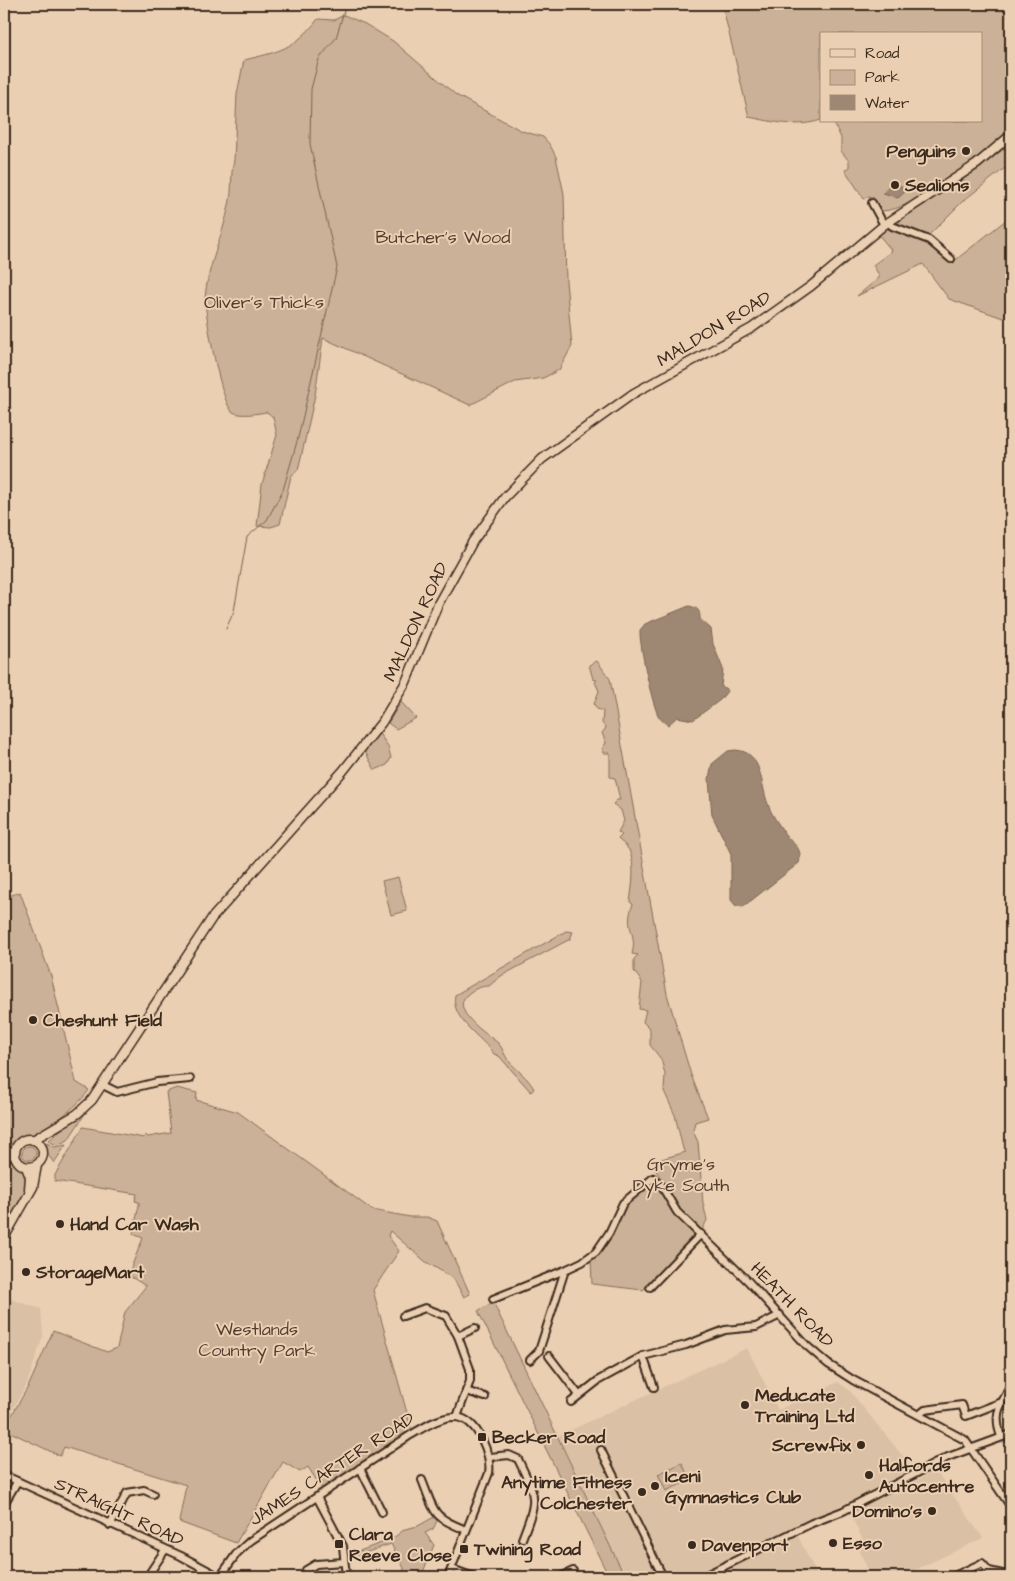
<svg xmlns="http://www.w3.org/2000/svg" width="1015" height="1581" font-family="'Architects Daughter',sans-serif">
  <rect width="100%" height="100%" fill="#ebcfb2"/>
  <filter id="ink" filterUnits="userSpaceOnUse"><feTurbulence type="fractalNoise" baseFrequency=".02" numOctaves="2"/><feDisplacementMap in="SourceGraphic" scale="10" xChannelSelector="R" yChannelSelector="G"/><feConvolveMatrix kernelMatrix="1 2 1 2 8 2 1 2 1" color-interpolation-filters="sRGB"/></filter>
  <g filter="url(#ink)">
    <g fill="#dac0a4">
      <path d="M4,1297L41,1309L43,1336L27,1384L4,1424Z"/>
      <path d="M747,1348L778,1410L838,1382L849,1390L914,1470L794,1528L818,1577H625L558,1436Z"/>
      <path d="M936,1471L983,1538L900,1577H871L860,1552L863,1540L853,1520L854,1514L857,1509Z"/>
    </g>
    <g fill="#cbb197" stroke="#836e5a">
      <path d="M722,4H1011V128C984,152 917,211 881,211L877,209L874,198L869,196L864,199L845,170L849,167V161L841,151V138L833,121H981V34H821V120C797,128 774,122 749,117Z"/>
      <path d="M344,15L365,24L393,41L456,95L522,131L543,137L550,145L556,157L564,194L566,281L572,346L559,370L543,378L515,382L470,405L323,338L315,395L306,436L298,470L291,476L280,524L271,527L257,526L262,484L277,435L273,417L267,412C258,413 242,417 233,412C221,405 205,314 205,298C207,268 223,235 229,205C233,189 230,175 234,160L237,94L244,60C278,52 295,49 318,19L334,20Z"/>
      <path d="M1011,143V177L1005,168L963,201L928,236L896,226L902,219L979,169Z"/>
      <path d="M1011,216V312L1003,318L949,299L923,264L857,296L880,277L873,265L892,251L878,234L889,227L928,243L953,262Z"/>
      <path d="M597,661L610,679L667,994L691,1075L708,1118L695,1122L693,1131L698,1142L703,1203L707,1220L702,1230L676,1206L670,1191L654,1168L658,1160L686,1152L683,1149L675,1115L664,1091L665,1074L661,1059L650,1045V1029L643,1022L646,1010L639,1009L642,982L634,971V959L638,955L632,954C638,932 623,929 633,904L630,902C632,887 636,865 629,850C627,846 621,842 618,839L622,835L618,832L624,821L621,810L613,804L617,800H620L615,778L610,777V753H604L602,749L606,743L602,733L606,728L602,723L603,711L597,709L594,704L599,691L595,682L597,680L593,679L589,665Z"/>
      <path d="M401,702L416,718L396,729L388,723Z"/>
      <path d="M378,732L388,746L391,758L387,765L375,770L364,750Z"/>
      <path d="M398,877L407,911L391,915L382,881Z"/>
      <path d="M20,892L51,976L76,1082L89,1090C75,1111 28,1144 4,1145V898Z"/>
      <path d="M566,931L573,932L570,939L501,976L489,986C482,986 473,989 468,994C448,1010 487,1034 498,1043C503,1048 504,1055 508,1060C516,1070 528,1077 534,1089L531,1092L499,1056L494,1054C482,1037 450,1019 455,995Z"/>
      <path d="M177,1088L197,1093L196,1100L238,1112L372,1210L410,1217H427L437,1221L470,1294L464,1297L453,1278L426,1262L390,1231L388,1236L399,1251L373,1290L412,1431L322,1489L308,1467L300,1472L283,1462L236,1543L179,1522L186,1485L64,1447L60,1456L4,1429L29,1385L53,1331L107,1352L117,1348L125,1312L146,1286L128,1275L143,1238L133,1234L139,1205V1202L135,1201L137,1194L55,1181V1175L83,1127L144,1138L145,1135L148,1137L171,1133L166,1092Z"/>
      <path d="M92,1103L68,1140L57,1145L48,1141Z"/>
      <path d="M47,1143L54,1147L66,1145L54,1163L46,1152Z"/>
      <circle cx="29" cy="1153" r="7"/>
      <path d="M4,1157C42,1177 26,1189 9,1218L4,1215Z"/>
      <path d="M653,1178L699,1234L643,1290L592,1284L591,1258L619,1209Z"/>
      <path d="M493,1302L625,1577H609L478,1311Z"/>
      <path d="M682,1463L690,1480L666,1491L658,1474Z"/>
      <path d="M434,1517L437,1521L433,1529L425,1533L434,1545L421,1577L407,1573L403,1575L404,1568L391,1544L347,1559L346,1556L392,1539L405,1529L418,1526Z"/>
    </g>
    <g fill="#9f8873" stroke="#776251">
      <path d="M895,180L906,191L898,198L883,193Z"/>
      <path d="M689,606C698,608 700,610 700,619L711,629L713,644L723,669L721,686L728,690L720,700L693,720L677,717L668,725C665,723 662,721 659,717C652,705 639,644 640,630L645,624Z"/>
      <path d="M735,750C763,751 760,784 768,804C771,814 778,823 783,831C790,844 804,845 799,863L743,907L736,906L731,900V854L712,815L709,779L712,764L728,751Z"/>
    </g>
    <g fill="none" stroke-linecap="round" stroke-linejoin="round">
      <path stroke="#776251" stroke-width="1" d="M226,629L234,611L247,537L267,520L283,490L298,438L337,267L310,144L311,89L319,59L336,38L344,11L341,4"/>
      <g stroke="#3b2a1e" stroke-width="10">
        <g id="minor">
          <path d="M872,203L884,225"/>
          <path d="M889,222L892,226L929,240L951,259"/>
          <path d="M103,1085L117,1092L157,1082L190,1079"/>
          <path d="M4,1151H15"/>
          <path d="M4,1152L16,1158"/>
          <path d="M650,1287L701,1234"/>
          <path d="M493,1299L565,1270"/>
          <path d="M403,1316L425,1308L446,1316L458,1336L470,1369V1381L457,1417"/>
          <path d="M458,1336L475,1328"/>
          <path d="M549,1356L579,1395"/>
          <path d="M643,1356L654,1387"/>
          <path d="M530,1360L539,1351L565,1270L582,1262L596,1252L609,1233L623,1203L653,1178L661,1185L677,1212L748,1281L807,1346L828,1364L853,1380L965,1440L1011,1507"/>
          <path d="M466,1391L485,1397"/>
          <path d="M571,1402L599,1380L643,1356L686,1345L725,1330L756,1327L780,1315"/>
          <path d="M920,1414L925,1410L962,1405L966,1416L1002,1402"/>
          <path d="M1001,1437C993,1413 1000,1406 1011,1385"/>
          <path d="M601,1450L663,1577"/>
          <path d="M490,1457L509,1455L518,1459C537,1499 538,1497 522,1539"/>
          <path d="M360,1468L382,1512"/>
          <path d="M4,1475L181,1556L220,1577"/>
          <path d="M422,1480C435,1513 432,1517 466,1530"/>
          <path d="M317,1497L343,1546L346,1577"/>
          <path d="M4,1504L17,1482"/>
          <path d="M110,1525L127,1493L144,1490L153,1494"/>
          <path d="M452,1569L474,1577"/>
          <path d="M306,1570L316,1564L344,1562"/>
          <path d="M4,1576L7,1577"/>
          <path d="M147,1577L165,1550"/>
          <path d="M220,1577L237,1553L250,1541L409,1436C423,1428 440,1416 456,1417C478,1419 492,1456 489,1473L448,1577"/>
          <path d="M560,1577L573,1571"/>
          <path d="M702,1577L812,1523L843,1511L948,1457L1011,1434"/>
          <path d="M952,1577L982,1563L989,1571L1011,1576"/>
        </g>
      </g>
      <g stroke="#3b2a1e" stroke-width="11">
        <g id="major">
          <circle cx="29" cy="1153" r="14"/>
          <path d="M33,1140L77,1114L92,1100L212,918L343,771L382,722L406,682L438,604L473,541L505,497L542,459L634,393L752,328L811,286L884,225L977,164L1011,135"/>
          <path d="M26,1167L30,1177L29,1189"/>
          <path d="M4,1238L33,1187L37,1165"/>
        </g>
      </g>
      <use href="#minor" stroke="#ebcfb2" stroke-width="6"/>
      <use href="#major" stroke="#ebcfb2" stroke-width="8"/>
    </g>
  </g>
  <g fill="#3b2a1e" stroke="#ebcfb2" stroke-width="2">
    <circle cx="966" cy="151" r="5"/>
    <circle cx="895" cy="185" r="5"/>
    <circle cx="33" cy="1020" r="5"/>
    <circle cx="60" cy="1224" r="5"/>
    <circle cx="26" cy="1272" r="5"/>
    <circle cx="745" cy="1405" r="5"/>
    <rect x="477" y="1432" width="10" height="10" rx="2.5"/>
    <circle cx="861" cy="1445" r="5"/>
    <circle cx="869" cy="1475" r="5"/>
    <circle cx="655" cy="1486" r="5"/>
    <circle cx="642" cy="1492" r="5"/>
    <circle cx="932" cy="1511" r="5"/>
    <circle cx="833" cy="1543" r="5"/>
    <rect x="334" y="1539" width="10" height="10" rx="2.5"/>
    <circle cx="692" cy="1545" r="5"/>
    <rect x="459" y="1544" width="10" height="10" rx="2.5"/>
  </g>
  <g text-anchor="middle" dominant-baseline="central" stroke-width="4" stroke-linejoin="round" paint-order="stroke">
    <g font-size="18" font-weight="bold" fill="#3b2a1e" stroke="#ebcfb2" text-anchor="start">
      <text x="956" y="151" text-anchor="end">Penguins</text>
      <text x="905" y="185">Sealions</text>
      <text x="43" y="1020">Cheshunt Field</text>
      <text x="70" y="1224">Hand Car Wash</text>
      <text x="36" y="1272">StorageMart</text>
      <text x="755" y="1395">Meducate<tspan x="755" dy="21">Training Ltd</tspan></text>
      <text x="492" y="1437">Becker Road</text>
      <text x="851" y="1445" text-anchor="end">Screwfix</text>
      <text x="879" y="1465">Halfords<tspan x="879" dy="21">Autocentre</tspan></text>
      <text x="665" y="1476">Iceni<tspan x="665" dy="21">Gymnastics Club</tspan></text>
      <text x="632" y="1482" text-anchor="end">Anytime Fitness<tspan x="632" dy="21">Colchester</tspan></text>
      <text x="922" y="1511" text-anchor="end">Domino's</text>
      <text x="349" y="1534">Clara<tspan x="349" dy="21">Reeve Close</tspan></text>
      <text x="843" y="1543">Esso</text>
      <text x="702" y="1545">Davenport</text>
      <text x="474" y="1549">Twining Road</text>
    </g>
    <g font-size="18" fill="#513e30" stroke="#ebcfb2">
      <text x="443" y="237">Butcher's Wood</text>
      <text x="264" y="302">Oliver's Thicks</text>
      <text x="681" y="1164">Gryme's<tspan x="681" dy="21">Dyke South</tspan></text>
      <text x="257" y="1329">Westlands<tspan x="257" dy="21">Country Park</tspan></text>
    </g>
    <g font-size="18" fill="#3b2a1e" stroke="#ebcfb2">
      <text transform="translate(714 329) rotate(-31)">MALDON ROAD</text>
      <text transform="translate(416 622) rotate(-65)">MALDON ROAD</text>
      <text transform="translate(792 1305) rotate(46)">HEATH ROAD</text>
      <text transform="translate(332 1469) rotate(-33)">JAMES CARTER ROAD</text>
      <text transform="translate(119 1512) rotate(25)">STRAIGHT ROAD</text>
    </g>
  </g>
  <rect width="1015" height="1581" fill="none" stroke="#ebcfb2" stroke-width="20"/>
  <rect x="10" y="10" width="995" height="1561" fill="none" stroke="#3b2a1e" stroke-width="2" filter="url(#ink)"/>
  <rect x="820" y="32" width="162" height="90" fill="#ebcfb2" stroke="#a58d77"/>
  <rect x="830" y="49" width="25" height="8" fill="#ebcfb2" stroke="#a58d77"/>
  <text x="865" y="58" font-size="15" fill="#3b2a1e">Road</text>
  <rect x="830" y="70" width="25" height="15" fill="#cbb197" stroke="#a58d77"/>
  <text x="865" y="82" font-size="15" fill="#3b2a1e">Park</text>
  <rect x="830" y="95" width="25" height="15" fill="#9f8873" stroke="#a58d77"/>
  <text x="865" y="108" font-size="15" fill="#3b2a1e">Water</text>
</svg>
